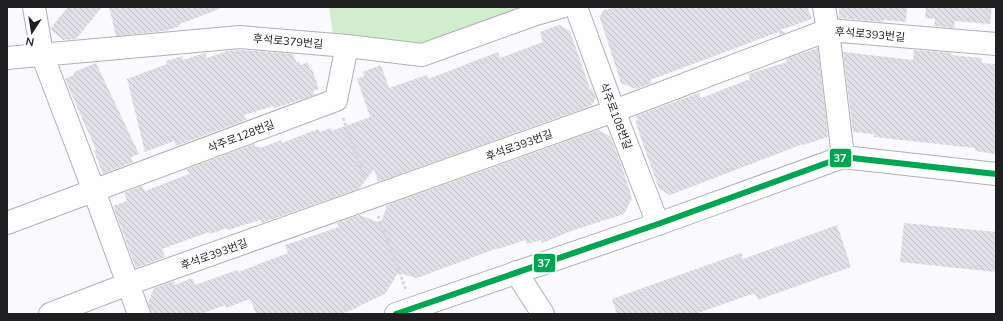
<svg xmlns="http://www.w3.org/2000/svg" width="1003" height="321" font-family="Mulish,'Noto Sans KR',sans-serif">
  <defs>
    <pattern id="building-back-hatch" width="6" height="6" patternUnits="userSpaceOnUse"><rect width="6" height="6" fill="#e0e0e7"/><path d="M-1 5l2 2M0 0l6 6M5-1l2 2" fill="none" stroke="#c0c0c6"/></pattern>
  </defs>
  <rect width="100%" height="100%" fill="#f9f9fe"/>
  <path fill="#d2edce" d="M329,7H531L417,47L334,41Z"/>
  <g fill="url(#building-back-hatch)">
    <path d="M68,7H102L76,39L63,40L50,29Z"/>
    <path d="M109,7H219V9L180,24V26L165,31L116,36Z"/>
    <path d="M614,7H807L812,19L780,30L786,33L779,35V32L650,80L652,83L636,89L621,83L599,15H602V11Z"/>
    <path d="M839,7H907L906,22L883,20V22L839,18Z"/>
    <path d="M926,7H992L990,24L955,21L954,28L934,26L935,19L925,18Z"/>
    <path d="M559,25L570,31L590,89L592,88L596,98L591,106L378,182L374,169L359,189L261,223L260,220L228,230L227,228L210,234L209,232L162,249L165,257L136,268L113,206L127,201L124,193L142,186L145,191L189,174L187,169L254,144L255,147L259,146L260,148L281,140L282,143L318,129L320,132L331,128L332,131L337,129L370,117L357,79L364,76L363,72L381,65L389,88L427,75L428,79L498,52L500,58L543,42L540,32Z"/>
    <path d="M818,48L828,137L803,145V144L670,195L659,189L635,121L638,120L636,116L699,93L701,98L750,79L748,74L787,62L786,59Z"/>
    <path d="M240,50L293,54L297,63L299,61L300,65L308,62L310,70L312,69L319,89L313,91L315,95L275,108L274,106L244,115L246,120L176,146L174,141L145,152L127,79L167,64L166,61L182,56L183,60L205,53L207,58L227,51Z"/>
    <path d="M914,50L952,53L951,55L982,58V63L996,64V154L975,151V148L874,137V134L853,132L843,52L913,60Z"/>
    <path d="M96,63L139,154L131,157L133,162L103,174L94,151L96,150L65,79L74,75V72Z"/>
    <path d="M598,130L610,136L621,164L632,198L624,214L571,231L542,243L541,240L527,244L525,240L498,249V248L417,278L398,273L385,294L359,306V307L341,314H256L250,299L226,308L225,305L201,314H151L148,302L154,288L174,281L175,285L192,278L195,285L237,270L238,272L288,253L285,245L339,227L337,223L359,215L381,223L387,205Z"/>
    <path d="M904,223L996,232V272L900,262Z"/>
    <path d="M837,225L851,267L758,300L755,293L695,314H617L612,299L741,253L743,259Z"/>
  </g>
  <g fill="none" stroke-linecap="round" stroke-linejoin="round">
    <g stroke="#b1b1b4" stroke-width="24">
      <g id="minor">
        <path d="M34,7L42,54L94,191L139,314"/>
        <path d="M576,7L614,111L658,224"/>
        <path d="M824,7L828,30L843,157"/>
        <path d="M7,58L240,37L347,46L422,55L536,14L561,7"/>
        <path d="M7,223L336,100L347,46"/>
        <path d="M516,272L543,314"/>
        <path d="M50,314L128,284L614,111L828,30L996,44"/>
      </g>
    </g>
    <g stroke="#b1b1b4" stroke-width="24">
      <path id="tertiary" d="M396,314L658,224L843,157L996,174"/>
    </g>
    <g stroke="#d5d5d6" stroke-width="2.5" stroke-dasharray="3 2" stroke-linecap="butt">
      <path d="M343,118L365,179"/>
      <path d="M378,216L406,290"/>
    </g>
    <use href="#minor" stroke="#fefeff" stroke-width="22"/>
    <use href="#tertiary" stroke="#fefeff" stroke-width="22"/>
    <g stroke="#fff" stroke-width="9">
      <path id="bus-1" d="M396,314L658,224L843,157L996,174"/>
    </g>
    <use href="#bus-1" stroke="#00a651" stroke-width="6"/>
  </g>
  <g text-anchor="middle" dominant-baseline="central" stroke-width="3" stroke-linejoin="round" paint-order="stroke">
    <g font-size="11" fill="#1f1f22" stroke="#fff">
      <text transform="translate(870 34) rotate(5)">후석로393번길</text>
      <text transform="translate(288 41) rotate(5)">후석로379번길</text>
      <text transform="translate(616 116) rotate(69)">삭주로108번길</text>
      <text transform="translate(241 136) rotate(-21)">삭주로128번길</text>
      <text transform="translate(519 145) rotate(-20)">후석로393번길</text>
      <text transform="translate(214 254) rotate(-20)">후석로393번길</text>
    </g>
  </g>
  <g stroke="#fff" stroke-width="1.5">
    <rect x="829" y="148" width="23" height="20" rx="4" fill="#00a651"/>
    <rect x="533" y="253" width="23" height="20" rx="4" fill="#00a651"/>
  </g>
  <g font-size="11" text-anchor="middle" font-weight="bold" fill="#fff">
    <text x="840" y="162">37</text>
    <text x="544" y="267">37</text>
  </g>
  <rect width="1003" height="321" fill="none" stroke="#1f1f22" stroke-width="16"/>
  <g transform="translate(32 32) rotate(192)" stroke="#ffffff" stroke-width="3" paint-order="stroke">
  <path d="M0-3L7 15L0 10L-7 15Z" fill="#1f1f22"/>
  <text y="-6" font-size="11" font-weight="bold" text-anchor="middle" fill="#1f1f22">N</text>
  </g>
</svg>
